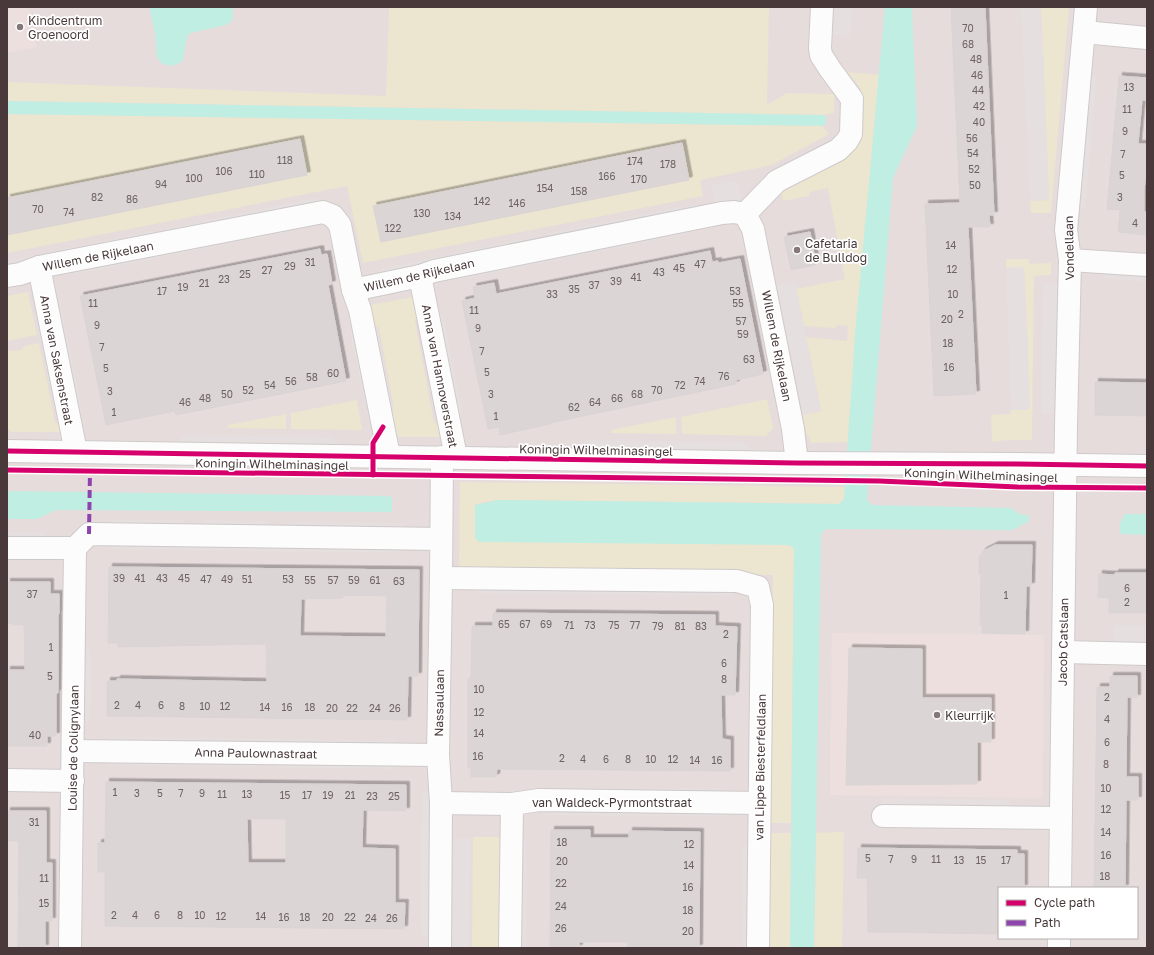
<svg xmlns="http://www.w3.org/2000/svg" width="1154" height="955" font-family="'Golos Text',sans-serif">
  <defs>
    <filter id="shadow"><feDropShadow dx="3.5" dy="-3.5" stdDeviation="0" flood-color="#0004"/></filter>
  </defs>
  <rect width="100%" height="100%" fill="#f3eeee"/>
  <path fill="#e7dcdc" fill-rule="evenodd" d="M7,7H1147V948H7ZM999,888H1137V938H999Z"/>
  <g fill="#eddfde">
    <path d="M7,7H29L37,47L7,53Z"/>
    <path d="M832,633L1044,635L1042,798L830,795Z"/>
  </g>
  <g fill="#ece5cf">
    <path d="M389,7H769L767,105L787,93L834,94V113L823,115L7,101V82L386,96Z"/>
    <path d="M1041,7H1069L1051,213H1031L1030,201L1048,200L1049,197Z"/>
    <path d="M847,72L879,75L848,442L811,443L806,432L803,415L821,411L806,337L847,341L848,326L837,325L836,328L804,326L796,289L845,279L828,188L810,192L809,196L783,201L781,192L851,154C859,143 867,107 862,93C860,85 852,78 847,72Z"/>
    <path d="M7,114L822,126L829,134L772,165L700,180L703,196L363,263L347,186L7,253Z"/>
    <path d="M1006,259H1029V264L1051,263V275L1034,276L1032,440H1007L992,442L991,415L1010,414L1011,410H1028V354L1024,270L1022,267L1006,268Z"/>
    <path d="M28,292L37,335L7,341V296Z"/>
    <path d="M414,297L421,312L415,321L434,423H436L437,425L440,428L441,437H394L388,418L394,408L379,328L369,322L368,311L370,305Z"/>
    <path d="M39,343L55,422L61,427L63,432H11L7,428V350L13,351L22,350L24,346Z"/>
    <path d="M767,399L773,428L766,436L682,434L681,417Z"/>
    <path d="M357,400L362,430L291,429V413Z"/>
    <path d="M286,414V429L228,428V425Z"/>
    <path d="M676,417V434L611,433V430Z"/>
    <path d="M460,482L845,487L844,499L839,504L498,500L479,503L789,545L793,547L794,552L791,823H770L773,575L471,572L459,567Z"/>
    <path d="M844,832L842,948H814L816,833Z"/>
    <path d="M769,833H791L790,948H768Z"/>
    <path d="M473,837H501V948H472Z"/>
  </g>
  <g fill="#e5dfdf">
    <path d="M831,7H852L850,36L830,34Z"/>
    <path d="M1021,7H1041L1049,197L1046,200L1030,201Z"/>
    <path d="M1089,75L1097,76L1085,209L1077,208Z"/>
    <path d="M737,180L742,202L716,208L711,186Z"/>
    <path d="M317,198L327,205L167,236L165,229Z"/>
    <path d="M696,205L705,211L547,242L546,234L681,207Z"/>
    <path d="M297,224L291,231L76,274L68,268Z"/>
    <path d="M700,224L695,232L462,279L454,273Z"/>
    <path d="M153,231L154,239L7,269V261Z"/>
    <path d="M533,237L535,244L375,275L383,268Z"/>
    <path d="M1022,267L1024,269L1025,281L1030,408L1028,410H1011L1006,268Z"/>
    <path d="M1104,271L1147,274V282L1103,278Z"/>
    <path d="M795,281L821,411L803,415L777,285Z"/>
    <path d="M1043,284L1059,285L1057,414H1041Z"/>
    <path d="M40,305L61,410L55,411L35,313Z"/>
    <path d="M54,305L62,311L82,412L76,419Z"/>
    <path d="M435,309L443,315L462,412L456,418Z"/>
    <path d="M370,324L377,329L393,407L387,415Z"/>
    <path d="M357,331L374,412L367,413L350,333Z"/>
    <path d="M186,435L332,437L341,445L177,442Z"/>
    <path d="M587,440L744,442L753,450L577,448Z"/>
    <path d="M113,519L184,520V529L113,528Z"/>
    <path d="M203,520L268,521L267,530H203Z"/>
    <path d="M287,522L404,523V532L286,531Z"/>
    <rect x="7" y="532" width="38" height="9"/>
    <path d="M113,542L403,546L402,553L113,549Z"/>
    <path d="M478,585L731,589V596L477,593Z"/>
    <path d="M1114,625H1147V643H1113Z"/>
    <path d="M83,649H91L90,721H82Z"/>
    <path d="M109,737L395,741V748L109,744Z"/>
    <path d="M107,757L257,760V767L106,765Z"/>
    <path d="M277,760L396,762V769L277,768Z"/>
    <path d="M564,788L728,789V795L564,794Z"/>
    <path d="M422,792H430L428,935H421Z"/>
    <path d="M881,799L1003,800L1008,801L1015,809L881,808Z"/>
    <path d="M550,807L728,809V816L549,815Z"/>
    <path d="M454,838H470L469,948H452Z"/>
    <path d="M521,840H527L526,948H519Z"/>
    <path d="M750,842L748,948H742L743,848Z"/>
  </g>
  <g fill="#c1eee3">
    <path d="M149,7H232C234,15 234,21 226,25L190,33L187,37L183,60C177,67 170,66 162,64L157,57L155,33Z"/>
    <path d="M885,7H912L917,126L893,178L867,500L872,505L1011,508L1020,514L1029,516V521L1013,530L826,529L821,534L814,948H790L794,552L793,547L788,545L479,542L475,538V505L498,500L839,504L844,499L855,334Z"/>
    <path d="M7,101L823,115L826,117V124L822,126L7,114Z"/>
    <path d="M7,491L385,496L392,497V512L56,510L37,519H7Z"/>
    <path d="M1125,514H1147V535L1120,534V523Z"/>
  </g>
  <g fill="#dbd5d5" stroke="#dbd4d4" fill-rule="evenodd" filter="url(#shadow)">
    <path d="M951,7H985L994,215H989L990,227H968L976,394L934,396L925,204L960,203Z"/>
    <path d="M1119,76L1147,78V100H1142L1138,144H1147V163L1144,190V212H1147V235L1118,232L1120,210L1107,209Z"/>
    <path d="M300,139L307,175L7,235V198Z"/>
    <path d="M682,143L689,180L381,242L373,206Z"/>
    <path d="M810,232L816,265L791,270L784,237Z"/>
    <path d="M320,249L321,255L327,254L332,284L328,285L346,381L176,415L175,411L106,425L80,296Z"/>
    <path d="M710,251L712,262L718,261V263L740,259L763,374L736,380V384L550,423V424L500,435L499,427L488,429L462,301L475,298L473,287L494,283L496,294Z"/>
    <path d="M1095,382L1147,383V416L1095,415Z"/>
    <path d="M995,545H1032L1031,586H1026L1025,634L982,633V625H980L981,574H979V557L983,551Z"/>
    <path d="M109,567L419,570L418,676H408L407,720L107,716V681H117V679L267,682L266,644L118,647V643H108ZM343,595L387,596L386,637L300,636L301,599L343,598Z"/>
    <path d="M1115,573H1147V613H1109V598L1098,597L1099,574L1115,575Z"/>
    <path d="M7,582H50V594H59V614H58V693H56V736H47V746H7V670H25L24,625H12V623H7Z"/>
    <path d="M493,613L715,615V626L737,627L735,695H721L722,739L730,740V771L497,769L496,777H471V768H468V679H471L472,626H493Z"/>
    <path d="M849,648L922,649V698H991V742H977V784L846,785Z"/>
    <path d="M1110,676H1137V698L1127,697L1126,777H1138V800H1126L1125,888H1094L1097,687H1110Z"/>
    <path d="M106,782L406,785V811L363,810L362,848L395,849V903H405L404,929L105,926V872H98V843H105ZM247,819H286V863H248Z"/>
    <path d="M7,811H46V863H52V921H45V948H18L19,841H7Z"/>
    <path d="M551,830H590V838H629V831L700,832L699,948H628V942H579V948H550Z"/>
    <path d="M858,848L1017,850V854H1024V888H999V934L868,932L867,878H857Z"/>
  </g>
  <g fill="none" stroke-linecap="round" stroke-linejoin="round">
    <g stroke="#cfcaca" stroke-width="24">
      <g id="minor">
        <path d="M1084,32L1147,38"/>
        <path d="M745,214L777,181L838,150L847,141L851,134L852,99L830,69L821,55L820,48L822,7"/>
        <path d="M745,214L753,229L793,429L797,463"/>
        <path d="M1070,260L1147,265"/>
        <path d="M39,267L76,452"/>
        <path d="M7,276L20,274L39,267L323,212L333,216L340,225L353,290L360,310L389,456"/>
        <path d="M420,276L456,457"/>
        <path d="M353,290L420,276L434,271L722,213L734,212L745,214"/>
        <path d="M7,451L797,463L1018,464L1147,466"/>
        <path d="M7,548H75L89,534L441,539"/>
        <path d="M441,578L737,581L758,587L762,605L758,948"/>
        <path d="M1063,652L1147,654"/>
        <path d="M73,751L438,755"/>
        <path d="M7,780L73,781"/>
        <path d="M441,803L512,804L539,800L759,803"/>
        <path d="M883,816L1060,818"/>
        <path d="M1060,888L1066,426L1070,260L1066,230L1086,7"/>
        <path d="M70,948L75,548"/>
        <path d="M440,948L441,803L438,755L441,578L442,457"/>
        <path d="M510,948L512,804"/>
        <path d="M1059,948V938"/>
      </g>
    </g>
    <use href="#minor" stroke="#fdfcfc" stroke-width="22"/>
    <path stroke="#8e44ad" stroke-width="4" stroke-dasharray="8 4" stroke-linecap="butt" d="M89,534L90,471"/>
    <g stroke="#fff" stroke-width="8">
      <g id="cycleway">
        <path d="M7,451L797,463L1018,464L1147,466"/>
        <path d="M7,470L879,481L1018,487L1147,488"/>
        <path d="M373,475V443L383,427"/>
      </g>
    </g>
    <use href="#cycleway" stroke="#d6006c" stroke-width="5"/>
  </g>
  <g fill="#847879" stroke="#fff" stroke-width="1.5">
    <circle cx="20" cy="27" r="4"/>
    <circle cx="797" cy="250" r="4"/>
    <circle cx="937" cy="715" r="4"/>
  </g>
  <g text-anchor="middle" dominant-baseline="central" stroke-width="3.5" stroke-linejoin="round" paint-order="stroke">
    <g font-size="10" fill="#6f6262">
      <text x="968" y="28">70</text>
      <text x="968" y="44">68</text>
      <text x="976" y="59">48</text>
      <text x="977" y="75">46</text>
      <text x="1129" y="87">13</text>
      <text x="978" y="90">44</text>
      <text x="979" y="106">42</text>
      <text x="1127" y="109">11</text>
      <text x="979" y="122">40</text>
      <text x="1125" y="131">9</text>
      <text x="972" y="138">56</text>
      <text x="973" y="153">54</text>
      <text x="1123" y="154">7</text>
      <text x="285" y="160">118</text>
      <text x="635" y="161">174</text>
      <text x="668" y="164">178</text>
      <text x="974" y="169">52</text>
      <text x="224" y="171">106</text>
      <text x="257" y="174">110</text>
      <text x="1122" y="175">5</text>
      <text x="607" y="176">166</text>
      <text x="194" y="178">100</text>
      <text x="639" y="179">170</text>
      <text x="161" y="184">94</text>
      <text x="975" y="185">50</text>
      <text x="545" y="188">154</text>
      <text x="579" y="191">158</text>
      <text x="97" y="197">82</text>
      <text x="1120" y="197">3</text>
      <text x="132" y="199">86</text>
      <text x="482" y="201">142</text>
      <text x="517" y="203">146</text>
      <text x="38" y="209">70</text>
      <text x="69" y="212">74</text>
      <text x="422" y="213">130</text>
      <text x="453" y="216">134</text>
      <text x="1135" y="223">4</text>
      <text x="393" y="228">122</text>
      <text x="951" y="245">14</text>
      <text x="310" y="262">31</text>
      <text x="700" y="264">47</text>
      <text x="290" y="266">29</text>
      <text x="679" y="268">45</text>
      <text x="952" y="269">12</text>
      <text x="267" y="270">27</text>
      <text x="659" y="272">43</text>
      <text x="245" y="274">25</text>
      <text x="636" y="277">41</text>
      <text x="224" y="279">23</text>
      <text x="616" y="281">39</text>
      <text x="204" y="283">21</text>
      <text x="594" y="285">37</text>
      <text x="183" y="287">19</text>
      <text x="574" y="289">35</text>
      <text x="162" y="291">17</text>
      <text x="735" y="291">53</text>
      <text x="552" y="294">33</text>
      <text x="953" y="294">10</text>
      <text x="93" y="303">11</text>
      <text x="738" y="303">55</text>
      <text x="474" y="310">11</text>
      <text x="961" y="314">2</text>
      <text x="947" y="319">20</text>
      <text x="741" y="321">57</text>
      <text x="97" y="325">9</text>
      <text x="478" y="328">9</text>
      <text x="743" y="334">59</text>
      <text x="948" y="343">18</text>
      <text x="102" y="347">7</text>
      <text x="482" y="351">7</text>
      <text x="749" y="359">63</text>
      <text x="949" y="367">16</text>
      <text x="106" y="368">5</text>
      <text x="487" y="372">5</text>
      <text x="333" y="373">60</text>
      <text x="724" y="376">76</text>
      <text x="312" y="377">58</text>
      <text x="291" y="381">56</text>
      <text x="700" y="381">74</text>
      <text x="270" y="385">54</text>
      <text x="680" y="385">72</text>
      <text x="248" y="390">52</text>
      <text x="657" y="390">70</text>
      <text x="110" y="391">3</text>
      <text x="227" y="394">50</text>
      <text x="491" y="394">3</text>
      <text x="637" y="394">68</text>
      <text x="205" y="398">48</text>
      <text x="617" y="398">66</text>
      <text x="185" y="402">46</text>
      <text x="595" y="402">64</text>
      <text x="574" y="407">62</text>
      <text x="114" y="412">1</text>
      <text x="496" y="416">1</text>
      <text x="119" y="578">39</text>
      <text x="140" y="578">41</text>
      <text x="162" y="578">43</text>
      <text x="184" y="578">45</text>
      <text x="206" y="579">47</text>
      <text x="227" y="579">49</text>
      <text x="247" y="579">51</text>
      <text x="288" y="579">53</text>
      <text x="310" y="580">55</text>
      <text x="333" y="580">57</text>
      <text x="354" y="580">59</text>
      <text x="375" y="580">61</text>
      <text x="399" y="581">63</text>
      <text x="1127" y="588">6</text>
      <text x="32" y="594">37</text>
      <text x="1006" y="595">1</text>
      <text x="1127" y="602">2</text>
      <text x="504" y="624">65</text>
      <text x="525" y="624">67</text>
      <text x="546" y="624">69</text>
      <text x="569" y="625">71</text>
      <text x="590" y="625">73</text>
      <text x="614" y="625">75</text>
      <text x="635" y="625">77</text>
      <text x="658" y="626">79</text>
      <text x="680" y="626">81</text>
      <text x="701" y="626">83</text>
      <text x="726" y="634">2</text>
      <text x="51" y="647">1</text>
      <text x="724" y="663">6</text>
      <text x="50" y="676">5</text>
      <text x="724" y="679">8</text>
      <text x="479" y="689">10</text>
      <text x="1107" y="697">2</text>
      <text x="117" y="705">2</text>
      <text x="138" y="705">4</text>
      <text x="161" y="705">6</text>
      <text x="182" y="706">8</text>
      <text x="205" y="706">10</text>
      <text x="225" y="706">12</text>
      <text x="265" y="707">14</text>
      <text x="287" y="707">16</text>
      <text x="310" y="707">18</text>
      <text x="332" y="708">20</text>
      <text x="352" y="708">22</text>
      <text x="375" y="708">24</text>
      <text x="395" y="708">26</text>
      <text x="479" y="712">12</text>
      <text x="1107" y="719">4</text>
      <text x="479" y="733">14</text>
      <text x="35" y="735">40</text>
      <text x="1107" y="742">6</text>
      <text x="478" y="756">16</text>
      <text x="562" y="758">2</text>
      <text x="583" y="759">4</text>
      <text x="606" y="759">6</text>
      <text x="628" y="759">8</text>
      <text x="651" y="759">10</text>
      <text x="673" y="759">12</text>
      <text x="695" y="760">14</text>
      <text x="717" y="760">16</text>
      <text x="1106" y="764">8</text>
      <text x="1106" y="788">10</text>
      <text x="115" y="792">1</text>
      <text x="137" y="793">3</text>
      <text x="160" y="793">5</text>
      <text x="181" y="793">7</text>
      <text x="202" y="793">9</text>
      <text x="222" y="794">11</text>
      <text x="247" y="794">13</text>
      <text x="285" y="795">15</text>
      <text x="307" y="795">17</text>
      <text x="328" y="795">19</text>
      <text x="350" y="795">21</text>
      <text x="372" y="796">23</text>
      <text x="394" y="796">25</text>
      <text x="1106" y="809">12</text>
      <text x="34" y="822">31</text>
      <text x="1106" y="832">14</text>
      <text x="562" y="842">18</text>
      <text x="689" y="844">12</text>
      <text x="1106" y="855">16</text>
      <text x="868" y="858">5</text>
      <text x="891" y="859">7</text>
      <text x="914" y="859">9</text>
      <text x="936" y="859">11</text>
      <text x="959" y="860">13</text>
      <text x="981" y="860">15</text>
      <text x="1006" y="860">17</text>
      <text x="562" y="861">20</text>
      <text x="689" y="865">14</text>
      <text x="1105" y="876">18</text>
      <text x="44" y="878">11</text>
      <text x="561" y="883">22</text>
      <text x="688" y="887">16</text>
      <text x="44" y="903">15</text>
      <text x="561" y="906">24</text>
      <text x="688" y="910">18</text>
      <text x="114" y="915">2</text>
      <text x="135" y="915">4</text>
      <text x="157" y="915">6</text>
      <text x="180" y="915">8</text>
      <text x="200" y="915">10</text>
      <text x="221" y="916">12</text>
      <text x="261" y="916">14</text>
      <text x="284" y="917">16</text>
      <text x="305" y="917">18</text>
      <text x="328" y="917">20</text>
      <text x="350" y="917">22</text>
      <text x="371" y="918">24</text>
      <text x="392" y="918">26</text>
      <text x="561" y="928">26</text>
      <text x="688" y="931">20</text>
    </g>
    <g font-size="12" fill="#49393a" stroke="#fff" text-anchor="start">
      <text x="28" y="20">Kindcentrum<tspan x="28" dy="14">Groenoord</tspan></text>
      <text x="805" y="243">Cafetaria<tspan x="805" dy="14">de Bulldog</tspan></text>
      <text x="945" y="715">Kleurrijk</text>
    </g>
    <g font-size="12" fill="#49393a" stroke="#fff">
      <text transform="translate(1069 248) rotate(-91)">Vondellaan</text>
      <text transform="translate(98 256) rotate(-11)">Willem de Rijkelaan</text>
      <text transform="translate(419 275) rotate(-13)">Willem de Rijkelaan</text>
      <text transform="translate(777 346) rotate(79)">Willem de Rijkelaan</text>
      <text transform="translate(57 360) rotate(79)">Anna van Saksenstraat</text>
      <text transform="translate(440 376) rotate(79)">Anna van Hannoverstraat</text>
      <text transform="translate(596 450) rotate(1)">Koningin Wilhelminasingel</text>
      <text transform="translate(272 464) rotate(1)">Koningin Wilhelminasingel</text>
      <text transform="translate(981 475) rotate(2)">Koningin Wilhelminasingel</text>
      <text transform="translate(1063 642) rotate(-89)">Jacob Catslaan</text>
      <text transform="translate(439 703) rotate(-89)">Nassaulaan</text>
      <text transform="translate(73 748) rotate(-89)">Louise de Colignylaan</text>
      <text transform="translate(256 753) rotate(1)">Anna Paulownastraat</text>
      <text transform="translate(760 767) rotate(-89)">van Lippe Biesterfeldlaan</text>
      <text x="612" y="802">van Waldeck-Pyrmontstraat</text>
    </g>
  </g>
  <rect width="1154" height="955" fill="none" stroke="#49393a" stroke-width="16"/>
  <rect x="998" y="887" width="140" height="52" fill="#ffffff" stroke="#b6b0b0"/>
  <rect x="1006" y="900" width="20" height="6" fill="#d6006c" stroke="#b6b0b0"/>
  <text x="1034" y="907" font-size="12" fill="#49393a">Cycle path</text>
  <rect x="1006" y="920" width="20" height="6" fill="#8e44ad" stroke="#b6b0b0"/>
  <text x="1034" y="927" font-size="12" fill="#49393a">Path</text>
</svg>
